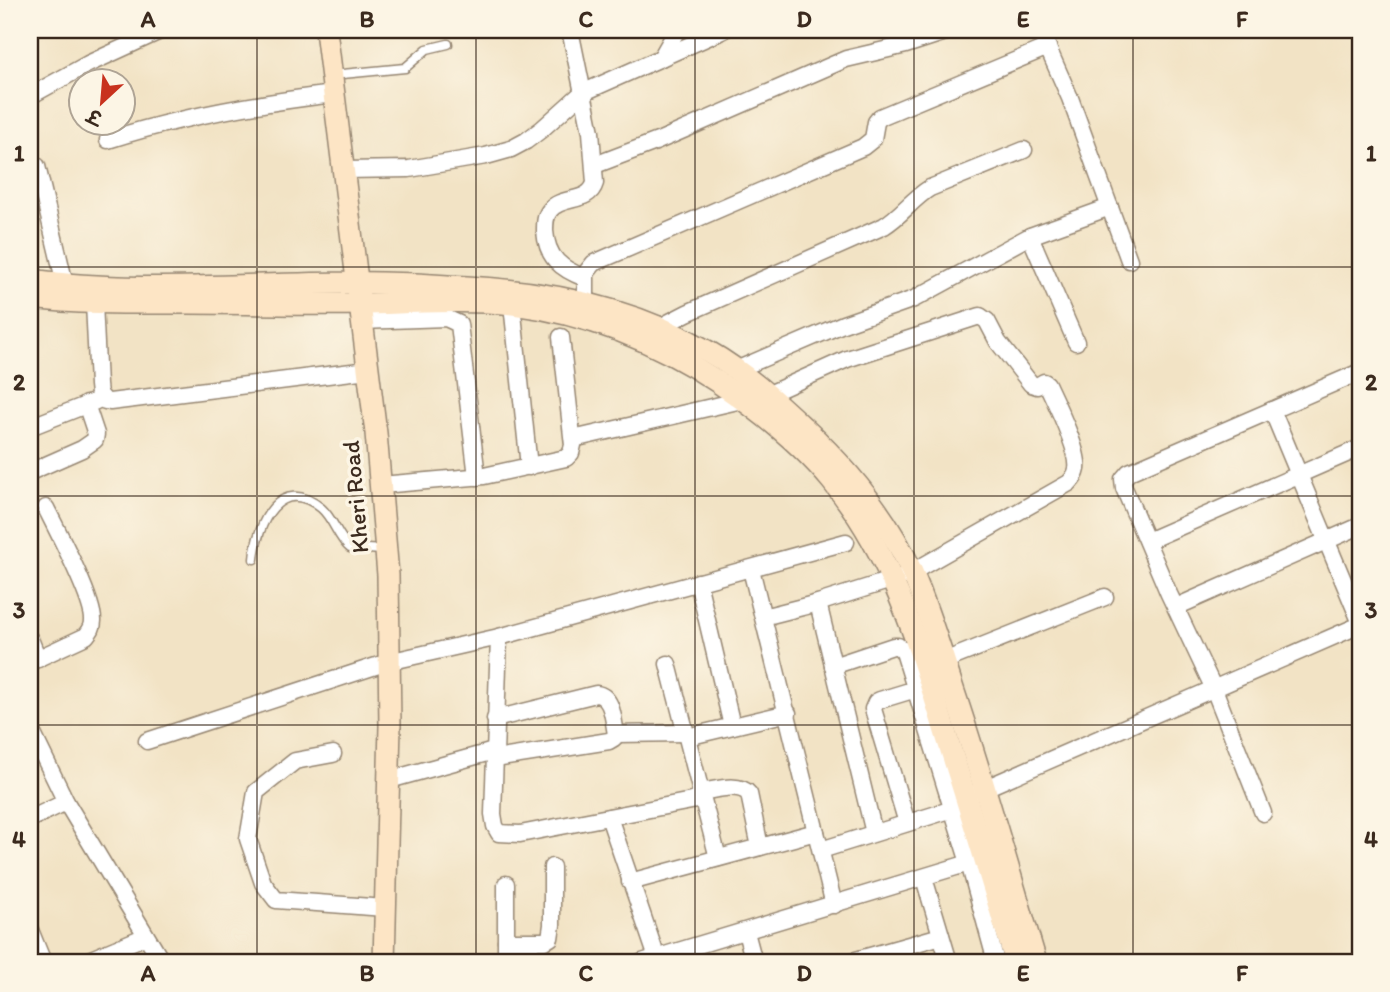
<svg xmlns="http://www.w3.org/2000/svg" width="1390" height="992" font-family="Itim,'Playpen Sans Deva',sans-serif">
  <rect width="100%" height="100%" fill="#fcf5e5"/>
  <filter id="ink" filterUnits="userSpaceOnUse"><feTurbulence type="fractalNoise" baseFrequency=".0143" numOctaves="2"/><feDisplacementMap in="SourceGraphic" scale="14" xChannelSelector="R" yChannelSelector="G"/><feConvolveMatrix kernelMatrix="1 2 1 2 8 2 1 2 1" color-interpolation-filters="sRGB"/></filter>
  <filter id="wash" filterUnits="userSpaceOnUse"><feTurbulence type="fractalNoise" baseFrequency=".00686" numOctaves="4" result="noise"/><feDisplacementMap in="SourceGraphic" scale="28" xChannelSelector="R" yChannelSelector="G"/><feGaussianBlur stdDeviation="1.57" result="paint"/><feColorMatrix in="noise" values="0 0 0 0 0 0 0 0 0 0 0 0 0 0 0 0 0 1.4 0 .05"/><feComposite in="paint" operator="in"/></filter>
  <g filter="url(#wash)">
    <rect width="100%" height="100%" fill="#f2e3c5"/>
  </g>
  <g filter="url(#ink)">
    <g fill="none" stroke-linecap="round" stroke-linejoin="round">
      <g stroke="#968672" stroke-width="11">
        <g id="lane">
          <path d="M332,75L405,68L427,49L448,44"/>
          <path d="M254,559C257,524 280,474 321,508C334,519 337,537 350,548L383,550"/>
        </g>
      </g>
      <g stroke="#968672" stroke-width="19">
        <g id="street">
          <path d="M570,30L591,132L595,183C589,204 562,195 550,210C545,216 545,223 545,231C547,258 561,269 585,278"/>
          <path d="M1040,30L1070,98L1129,260"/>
          <path d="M661,58L677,30"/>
          <path d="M30,96L88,64L162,30"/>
          <path d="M108,140C183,116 257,103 334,94"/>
          <path d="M595,165L658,141L846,59L906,45L952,30"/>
          <path d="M37,166L65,284"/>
          <path d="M344,170L409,169L486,156L511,149L526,141L542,129L582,93L724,30"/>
          <path d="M1030,236L1076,342"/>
          <path d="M94,303L98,385L99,394L105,401L110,402L368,370"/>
          <path d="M586,303V273L594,263L863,147L873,139L876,122L880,117L1048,47"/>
          <path d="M512,304L529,467"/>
          <path d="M361,321L446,318L459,324L477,477"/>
          <path d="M660,327L687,313L884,226C901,216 912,199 930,188L1024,150"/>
          <path d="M736,370L843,324L914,299L1030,236L1110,207"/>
          <path d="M758,399L847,359L980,316L987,321L998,342L1031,384L1037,386L1044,382L1047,384C1055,401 1080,452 1077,469C1076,475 1073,479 1069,483L907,575L818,603L763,617"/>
          <path d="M1272,410L1360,621"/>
          <path d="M30,427L96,401"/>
          <path d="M573,439L742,400"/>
          <path d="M30,472L82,449L95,440L96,434L86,404"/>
          <path d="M381,485L484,476L566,458L571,453L573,445L561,337"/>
          <path d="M1147,541L1360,448"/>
          <path d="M751,569L834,905"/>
          <path d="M698,582L732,726"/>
          <path d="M818,603L874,833"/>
          <path d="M1176,607L1360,526"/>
          <path d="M499,637L493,814L495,826L499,833L520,834L702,799"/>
          <path d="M30,639L38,659"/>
          <path d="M944,661L1105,597"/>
          <path d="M30,662L86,636C90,631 93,628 93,621C94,600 57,530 46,508"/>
          <path d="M668,664L718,858"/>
          <path d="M833,666L893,646H898L904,652L969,863L996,962"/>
          <path d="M30,728L66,802L162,962"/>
          <path d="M616,734L686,733"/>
          <path d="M687,737L788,713"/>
          <path d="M147,741L388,662L499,637L846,542"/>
          <path d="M333,754L295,761L256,792L248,839L263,883L276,900L385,908"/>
          <path d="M495,759L609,741L614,738L616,734C613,720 613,696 596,694L495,719"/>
          <path d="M389,780L494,751"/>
          <path d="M700,792C715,790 739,782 749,794L760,847"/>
          <path d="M974,793L1360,625"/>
          <path d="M1263,813L1214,689L1169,594L1124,488L1123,479L1129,472L1360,372"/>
          <path d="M609,817L657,958"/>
          <path d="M30,819L66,802"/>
          <path d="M907,823L873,709L876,702L880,700L916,689"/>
          <path d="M821,850L953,809"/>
          <path d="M924,878L949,962"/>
          <path d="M630,882L816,832"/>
          <path d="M506,884V962"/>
          <path d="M30,930L43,962"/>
          <path d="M746,932L754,962"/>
          <path d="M506,941H545L550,938L552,925V867"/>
          <path d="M84,962L146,936"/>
          <path d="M642,962L979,860"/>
          <path d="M849,962L941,936"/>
        </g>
      </g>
      <g stroke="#968672" stroke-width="24">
        <g id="secondary">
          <path d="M326,30L376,433L388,575L390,726L384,962"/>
          <path d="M30,280C137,295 246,283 354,283C391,282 429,285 467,287C552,291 635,309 709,352C744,372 774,400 803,427C847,468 887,516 912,572C929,611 941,652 954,692C984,781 1009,872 1036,962"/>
          <path d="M30,298C82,304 135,303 188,303C246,303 304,305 361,304C411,303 463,299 513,304C586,313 657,341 718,382C759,410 801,443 832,481C894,556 919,647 947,738C971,812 993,887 1016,962"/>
        </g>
      </g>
      <use href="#lane" stroke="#fff" stroke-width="8"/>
      <use href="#street" stroke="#fff" stroke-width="16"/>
      <use href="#secondary" stroke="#fde5c5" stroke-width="21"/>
    </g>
  </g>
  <path fill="none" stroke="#3b2a1e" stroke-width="2" stroke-opacity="0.55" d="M257,30V962M476,30V962M695,30V962M914,30V962M1133,30V962M30,267H1360M30,496H1360M30,725H1360"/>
  <g text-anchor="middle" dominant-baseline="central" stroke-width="7" stroke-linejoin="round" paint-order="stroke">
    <g font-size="24" fill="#3b2a1e" stroke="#fcf5e5">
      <text transform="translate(355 497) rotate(-95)">Kheri Road</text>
    </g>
  </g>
  <rect width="1390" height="992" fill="none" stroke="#fcf5e5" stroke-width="77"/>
  <g transform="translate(102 102) rotate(206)"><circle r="33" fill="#fcf5e5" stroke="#afa495" stroke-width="2"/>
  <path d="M0-5L12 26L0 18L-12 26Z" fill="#c8321e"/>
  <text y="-10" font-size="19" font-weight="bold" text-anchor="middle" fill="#3b2a1e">उ</text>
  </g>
  <rect x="38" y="38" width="1314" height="916" fill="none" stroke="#3b2a1e" stroke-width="2.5"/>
  <g font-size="23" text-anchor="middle" font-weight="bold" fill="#3b2a1e">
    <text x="148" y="27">A</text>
    <text x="367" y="27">B</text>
    <text x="586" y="27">C</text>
    <text x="804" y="27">D</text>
    <text x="1023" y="27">E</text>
    <text x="1242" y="27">F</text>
    <text x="19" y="161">1</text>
    <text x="1371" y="161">1</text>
    <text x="19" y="390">2</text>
    <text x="1371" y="390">2</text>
    <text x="19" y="618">3</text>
    <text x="1371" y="618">3</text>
    <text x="19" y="847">4</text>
    <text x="1371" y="847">4</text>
    <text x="148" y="981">A</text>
    <text x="367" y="981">B</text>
    <text x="586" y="981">C</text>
    <text x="804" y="981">D</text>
    <text x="1023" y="981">E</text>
    <text x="1242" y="981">F</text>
  </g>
</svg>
